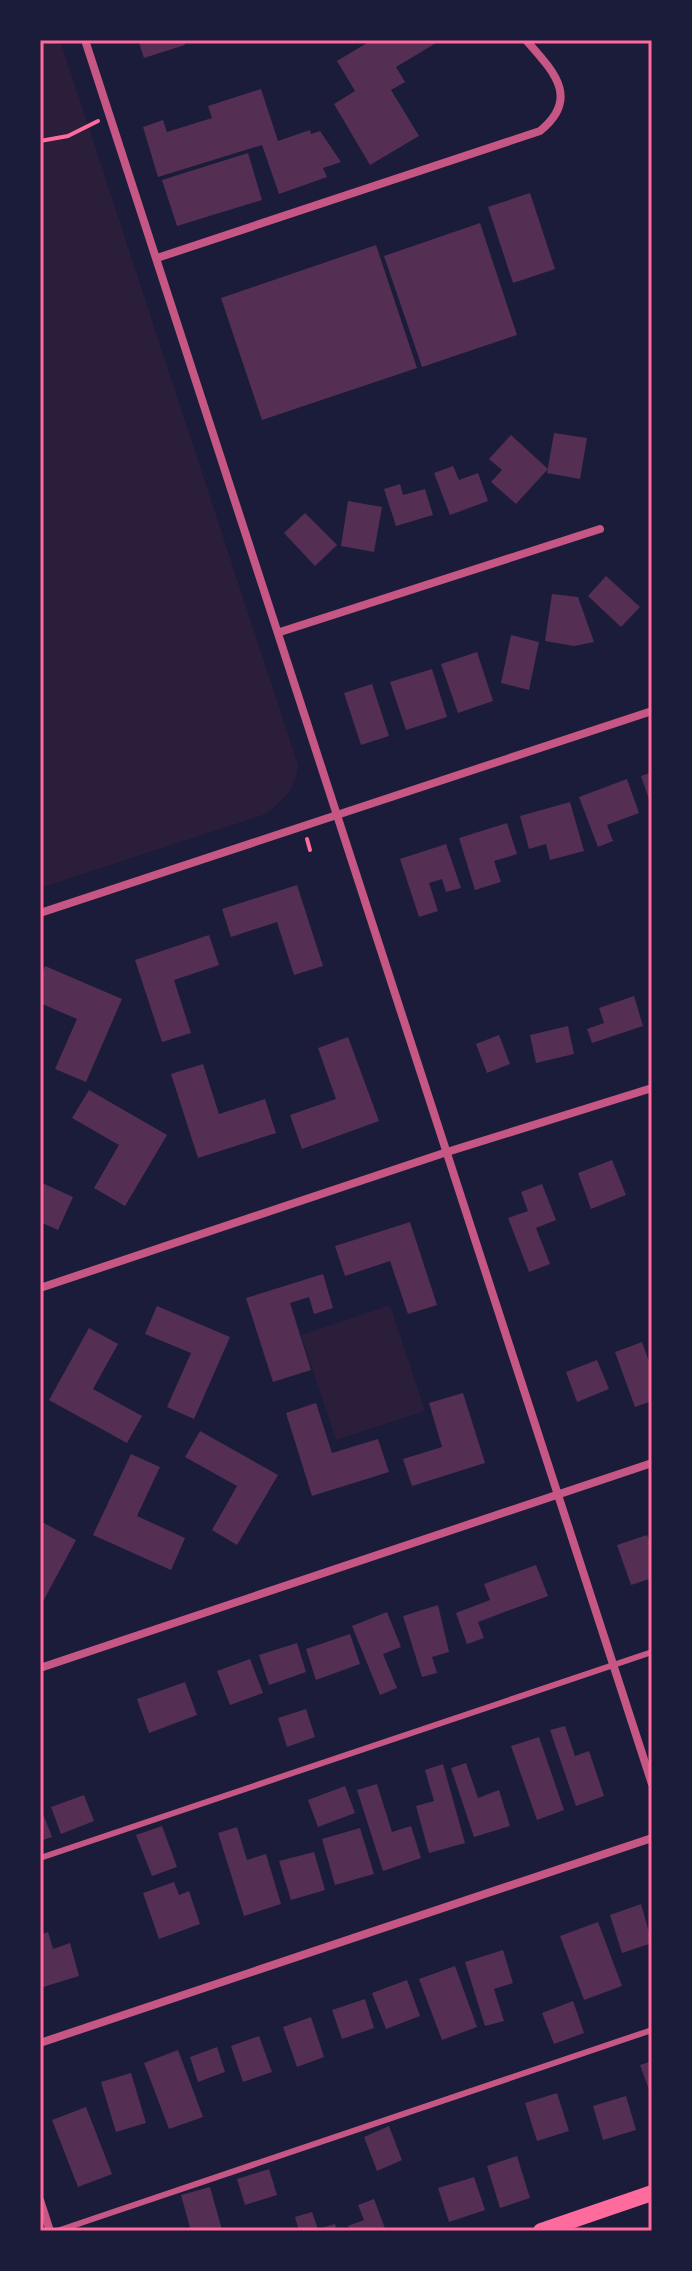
<svg xmlns="http://www.w3.org/2000/svg" width="692" height="2271" font-family="Ubuntu,sans-serif">
  <rect width="100%" height="100%" fill="#1b1b3a"/>
  <g fill="#2a1e3b">
    <path d="M40,40H60L298,765C296,790 284,799 266,814L40,888Z"/>
    <path d="M390,1305L425,1411L336,1440L301,1335Z"/>
  </g>
  <g fill="#542f53">
    <path d="M138,40H183L185,45L144,58Z"/>
    <path d="M372,40H441L396,67L405,82L391,90L419,136L370,165L334,104L355,91L337,61Z"/>
    <path d="M261,89L278,141L310,130L311,134L320,131L341,162L323,168L327,177L279,194L262,145L158,177L143,127L163,120L167,132L212,118L208,106Z"/>
    <path d="M248,153L262,200L177,226L162,180Z"/>
    <path d="M530,193L555,269L513,283L488,207Z"/>
    <path d="M480,223L517,335L422,367L384,256Z"/>
    <path d="M376,245L417,368L262,420L221,298Z"/>
    <path d="M554,433L587,438L580,479L547,473Z"/>
    <path d="M511,435L548,469L516,504L491,482L502,470L489,459Z"/>
    <path d="M453,466L459,480L478,473L488,501L450,515L434,473Z"/>
    <path d="M400,484L403,495L425,489L433,515L396,526L384,489Z"/>
    <path d="M348,501L382,507L374,552L341,546Z"/>
    <path d="M305,513L337,545L315,566L284,533Z"/>
    <path d="M606,576L640,607L621,627L588,596Z"/>
    <path d="M552,594L578,597L594,642L574,646L545,641Z"/>
    <path d="M511,635L539,642L529,690L501,683Z"/>
    <path d="M477,652L493,701L458,713L441,664Z"/>
    <path d="M432,669L447,717L406,730L390,682Z"/>
    <path d="M372,684L389,736L361,745L344,693Z"/>
    <path d="M652,772V805H651L641,776Z"/>
    <path d="M627,779L639,813L607,825L613,841L598,847L579,797Z"/>
    <path d="M570,802L584,851L550,860L546,844L529,849L520,816Z"/>
    <path d="M507,823L517,854L494,861L501,882L475,890L459,838Z"/>
    <path d="M446,844L461,888L446,892L442,879L429,883L438,911L419,917L400,859Z"/>
    <path d="M297,885L323,966L294,975L277,922L231,937L222,909Z"/>
    <path d="M209,935L219,965L174,980L191,1033L162,1042L135,960Z"/>
    <path d="M45,966L122,999L86,1082L55,1069L77,1019L40,1003V977Z"/>
    <path d="M634,996L643,1026L592,1043L587,1029L604,1023L599,1008Z"/>
    <path d="M568,1026L574,1054L536,1063L530,1035Z"/>
    <path d="M499,1035L510,1064L487,1073L476,1044Z"/>
    <path d="M348,1037L379,1121L302,1149L290,1115L336,1099L318,1048Z"/>
    <path d="M203,1064L219,1114L265,1099L276,1133L198,1158L171,1074Z"/>
    <path d="M89,1090L167,1135L125,1206L94,1188L119,1145L72,1118Z"/>
    <path d="M612,1160L626,1195L591,1209L578,1173Z"/>
    <path d="M40,1182L73,1197L58,1230L40,1222Z"/>
    <path d="M542,1184L556,1220L536,1228L550,1264L529,1272L508,1218L528,1211L521,1192Z"/>
    <path d="M410,1222L437,1305L408,1314L390,1261L345,1276L335,1246Z"/>
    <path d="M323,1274L333,1308L314,1314L309,1297L290,1303L311,1370L273,1382L246,1298Z"/>
    <path d="M157,1306L230,1337L194,1419L167,1407L191,1353L145,1334Z"/>
    <path d="M89,1328L118,1344L93,1389L142,1416L127,1443L49,1400Z"/>
    <path d="M642,1342L652,1370V1401L635,1407L615,1352Z"/>
    <path d="M597,1360L609,1389L577,1402L566,1372Z"/>
    <path d="M463,1393L485,1463L412,1486L403,1459L442,1447L429,1403Z"/>
    <path d="M316,1403L332,1453L378,1439L389,1472L312,1496L286,1413Z"/>
    <path d="M200,1431L278,1475L237,1545L212,1530L237,1486L185,1457Z"/>
    <path d="M131,1454L160,1467L137,1516L185,1538L171,1570L93,1535Z"/>
    <path d="M40,1521L76,1540L40,1607Z"/>
    <path d="M647,1535L652,1549V1578L631,1585L617,1545Z"/>
    <path d="M536,1565L548,1596L478,1622L484,1638L467,1644L456,1613L490,1600L484,1584Z"/>
    <path d="M438,1605L449,1652L432,1657L437,1673L422,1677L403,1616Z"/>
    <path d="M387,1612L401,1647L383,1654L397,1688L380,1695L352,1626Z"/>
    <path d="M350,1634L360,1664L316,1680L306,1649Z"/>
    <path d="M297,1643L306,1672L269,1685L259,1655Z"/>
    <path d="M250,1659L263,1693L230,1705L217,1671Z"/>
    <path d="M185,1682L197,1715L149,1733L137,1699Z"/>
    <path d="M306,1709L315,1737L287,1747L278,1718Z"/>
    <path d="M565,1726L575,1756L589,1751L604,1796L576,1806L550,1730Z"/>
    <path d="M539,1737L564,1810L537,1820L511,1746Z"/>
    <path d="M466,1763L478,1798L499,1790L510,1826L474,1837L451,1768Z"/>
    <path d="M443,1764L465,1843L429,1853L416,1806L434,1801L425,1770Z"/>
    <path d="M377,1784L392,1832L411,1826L421,1858L383,1871L357,1790Z"/>
    <path d="M345,1786L355,1813L318,1827L308,1800Z"/>
    <path d="M84,1795L94,1821L61,1834L51,1807Z"/>
    <path d="M40,1806L52,1837L40,1841Z"/>
    <path d="M162,1826L177,1867L152,1876L136,1835Z"/>
    <path d="M237,1827L247,1860L266,1854L281,1904L244,1916L218,1833Z"/>
    <path d="M360,1828L374,1874L335,1885L322,1839Z"/>
    <path d="M314,1852L325,1890L291,1900L279,1861Z"/>
    <path d="M174,1882L179,1895L189,1891L200,1924L159,1939L143,1893Z"/>
    <path d="M641,1904L652,1943L622,1953L610,1915Z"/>
    <path d="M598,1922L622,1986L584,2000L560,1936Z"/>
    <path d="M48,1932L53,1949L70,1943L79,1976L40,1988V1935Z"/>
    <path d="M503,1950L513,1983L494,1989L504,2021L485,2026L465,1962Z"/>
    <path d="M455,1966L477,2027L442,2040L419,1979Z"/>
    <path d="M407,1980L420,2016L386,2029L372,1993Z"/>
    <path d="M365,1999L374,2028L342,2039L332,2010Z"/>
    <path d="M573,2001L584,2033L554,2044L542,2013Z"/>
    <path d="M311,2017L324,2057L297,2067L283,2027Z"/>
    <path d="M259,2036L272,2072L243,2082L231,2046Z"/>
    <path d="M217,2047L225,2072L198,2082L190,2057Z"/>
    <path d="M178,2050L203,2117L169,2129L144,2063Z"/>
    <path d="M652,2061V2098L640,2065Z"/>
    <path d="M131,2073L146,2123L116,2132L101,2082Z"/>
    <path d="M557,2093L569,2131L537,2141L525,2103Z"/>
    <path d="M626,2096L636,2130L603,2140L593,2106Z"/>
    <path d="M86,2107L112,2174L78,2187L52,2120Z"/>
    <path d="M389,2126L402,2160L377,2171L364,2137Z"/>
    <path d="M517,2156L530,2198L500,2208L487,2166Z"/>
    <path d="M269,2169L277,2195L245,2205L237,2179Z"/>
    <path d="M474,2177L485,2210L449,2222L438,2188Z"/>
    <path d="M210,2187L222,2230L191,2231L181,2195Z"/>
    <path d="M374,2199L386,2231H350L348,2226L364,2220L358,2205Z"/>
    <path d="M312,2212L318,2229L335,2224L337,2231H299L295,2217Z"/>
  </g>
  <g fill="none" stroke-linecap="round" stroke-linejoin="round">
    <g stroke="#ff6b9d" stroke-width="4">
      <path d="M40,141L68,136L98,121"/>
      <path d="M307,839L310,850"/>
    </g>
    <g stroke="#c65784" stroke-width="6">
      <path d="M40,1858L652,1652"/>
      <path d="M57,2231L652,2030"/>
    </g>
    <g stroke="#c65784" stroke-width="8">
      <path d="M85,40L652,1784"/>
      <path d="M157,258L540,131C581,98 553,71 526,40"/>
      <path d="M280,632L600,529"/>
      <path d="M40,913L652,711"/>
      <path d="M40,1288L447,1152L652,1088"/>
      <path d="M40,1668L652,1463"/>
      <path d="M40,2043L652,1838"/>
      <path d="M40,2200L50,2231"/>
    </g>
    <path stroke="#ff6b9d" stroke-width="16" d="M541,2231L652,2193"/>
  </g>
  <rect width="692" height="2271" fill="none" stroke="#1b1b3a" stroke-width="84"/>
  <rect x="42" y="42" width="608" height="2187" fill="none" stroke="#ff6b9d" stroke-width="3"/>
</svg>
